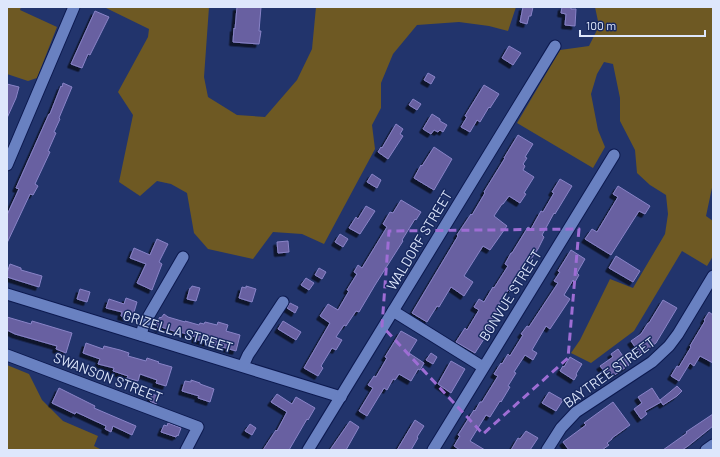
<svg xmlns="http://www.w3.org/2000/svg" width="720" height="457" font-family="Barlow,sans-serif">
  <defs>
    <filter id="shadow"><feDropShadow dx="-3.5" dy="3.5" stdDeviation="0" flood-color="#0009"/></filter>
  </defs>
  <rect width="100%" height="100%" fill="#22346c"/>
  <g fill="#6e5923">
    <path d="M7,7H21L20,10L57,27L37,78L28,81L7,74Z"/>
    <path d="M104,7H209L204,77L208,97L237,115L265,117L297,80L312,49L316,7H516L508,31L489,26L459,22L417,25L393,54L381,83V108L372,125L375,149L324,244L302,234L273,232L253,259L208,249L194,233L187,193L171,184L157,181L140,196L119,182L133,115L118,92L148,37L149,29Z"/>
    <path d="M595,7H713V183L706,216L713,221V256L707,266L682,251L634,331L591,363L571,353L580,340L610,279L633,288L665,234L668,214L666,195L650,185L637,173L635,150L620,121V98L613,64L604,62L597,74L591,94L598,130L605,147L593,168L517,123L560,50L589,46L599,26Z"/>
    <path d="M7,365L29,374L42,400L63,421L98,436L94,446L102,450H7Z"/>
  </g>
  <g fill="#6760a1" stroke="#8983c7" filter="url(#shadow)">
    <path d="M237,7H261L259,31H261L259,44L233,42L234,28L235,29Z"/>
    <path d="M523,7H533L531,16H529L527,24L520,22Z"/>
    <path d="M562,7H571V9H576L575,26L565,25L566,14L561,13Z"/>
    <path d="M95,11L109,17L90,55L88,54L82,68L71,64Z"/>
    <path d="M509,46L521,53L513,65L502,58Z"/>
    <path d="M428,73L435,77L431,84L424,80Z"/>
    <path d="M63,83L72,87L59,118L60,119L54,132L56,133L48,151L50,152L35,184L38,186L33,195L30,194L7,243V215L19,189L16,188L49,114H50L61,86L62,87Z"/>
    <path d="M7,84L19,87L16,98L7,118Z"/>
    <path d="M484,85L499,94L490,108L489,107L480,122L477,120L470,132L461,127L467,117L465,116Z"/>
    <path d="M413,99L421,104L417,110L409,105Z"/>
    <path d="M432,114L440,119V121L447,125L443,132L440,130L438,132L434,130L431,134L423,129Z"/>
    <path d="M396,124L403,129L400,134L403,136L388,159L378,152L381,147L382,148Z"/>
    <path d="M518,135L533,144L525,157L527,158L523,164L525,166L523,170L534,177L524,193L526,194L520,203L509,196L503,204H502L494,216L507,226L490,250L483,246L464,276L473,282L464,296L451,287L439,307L437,306L427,322L412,313L458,236L457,235L471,214L472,215L485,193L484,192L505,158H504Z"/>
    <path d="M434,147L452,159L434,190L414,178L421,165L422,166Z"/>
    <path d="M372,174L381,180L377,188L367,182Z"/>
    <path d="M560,179L572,186L555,214L554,213L547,226L542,235L544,237L538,249L531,259L527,257L516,277L518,278L510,292L508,290L496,310L498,311L492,321L495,322L475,353L456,342L465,328L467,330L479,310L474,307L479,299L484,302L493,287L494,288L508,266L505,264L511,253H512L528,227L531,229L541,211L543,212L554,193L552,192Z"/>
    <path d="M618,186L650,206L645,214L639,211L611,255L585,239L592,229L597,232L618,197L613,194Z"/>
    <path d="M401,200L421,212L416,220L415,219L402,240L403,241L375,285L359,312L356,311L346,326L344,325L336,337L342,340L336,350L332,348L321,366L323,368L318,376L304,368L330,323L320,316L328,304L338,310L349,291L347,290L357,274L354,272L358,265L362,268L387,227L383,224L390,212L393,213Z"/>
    <path d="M366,206L375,211L360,234L349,228L356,217L358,219Z"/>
    <path d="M340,234L348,239L343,247L335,242Z"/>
    <path d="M157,239L168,244L159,262L162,264L152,290L137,283L146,264L130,258L134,248L150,255Z"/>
    <path d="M288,241L289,252L278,253L277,242Z"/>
    <path d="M571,250L585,259L577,273L579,275L575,282L573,280L564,295L570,299L550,329L546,326L532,350L537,353L533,360L525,355L514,372L516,373L508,386L510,387L501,402L500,401L490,417L486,415L470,441L485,450H460L454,446L460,436L458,435L474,410L475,411L480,402H482L498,376L494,374L501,363L502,364L508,354L510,356L523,335L521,334L527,326L529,327L558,283L554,281L560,272L558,271Z"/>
    <path d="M616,256L640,271L633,282L609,268Z"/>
    <path d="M10,264L21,268V270L42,276L39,287L7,277V273Z"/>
    <path d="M319,268L326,272L322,279L315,275Z"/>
    <path d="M306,278L314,283L309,290L301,285Z"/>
    <path d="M192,286L200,288L196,301L187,299L190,288H191Z"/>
    <path d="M246,286L256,289L252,302L239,298L242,287L246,288Z"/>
    <path d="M80,289L90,292L87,302L77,299Z"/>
    <path d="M126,298L137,302L132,319L121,316L122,312L106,308L109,299L124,304Z"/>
    <path d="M663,300L677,308L656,343L640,354L631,341L641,334L648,323H649Z"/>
    <path d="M290,303L298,307L295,313L287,308Z"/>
    <path d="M709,312L713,315V363L700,356L694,366L690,363L679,381L671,376L677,366L679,367L691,347L690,346L705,321L704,320Z"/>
    <path d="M164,314L168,317L185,322V321L199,325L200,323L204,324L205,322L217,325L218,322L228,325L226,331L240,335L236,351L195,339L196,337L177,331V332L161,327L160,329L155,325L160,317L161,318Z"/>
    <path d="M7,317L31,324L32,321L72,333L66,353L56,349L57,346L15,334L7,330Z"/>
    <path d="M283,321L301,332L296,340L278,329Z"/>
    <path d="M401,331L417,340L409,353L424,363L420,370L418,369L411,381L399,374L395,380L393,379L387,390L384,388L367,416L359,411L373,388L368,385L374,376L376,377L387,358L385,357Z"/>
    <path d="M86,343L103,349L104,346L120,350L129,353L128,356L146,361L147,358L159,362L158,363L172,367L166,386L156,383L157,380L140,374L138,381L127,378L128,376L113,371L114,368L98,364L100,359L83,353Z"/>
    <path d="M618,349L629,365L613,376L609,371L606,373L600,366L613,357L611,354Z"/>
    <path d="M431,353L437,357L433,364L426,360Z"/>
    <path d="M570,357L582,364L576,374L577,375L574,380L560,371L563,366L564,367Z"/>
    <path d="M451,361L465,369L451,393L438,384Z"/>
    <path d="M191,380L200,383V384L214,389L210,402L198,398L199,396L182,391L185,381L191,382Z"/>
    <path d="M677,386L682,391L677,396L663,405L660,400L670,392Z"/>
    <path d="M59,388L95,406L94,408L136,426L132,435L113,426L111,432L105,429L106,426L76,412L75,414L52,403Z"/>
    <path d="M652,388L661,402L645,411L647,414L641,419L634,409L642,403L638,397Z"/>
    <path d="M549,392L563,400L556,411L542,403Z"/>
    <path d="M152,394L158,396L156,404L150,401Z"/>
    <path d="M277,394L292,404L296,397L315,408L308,420L307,419L289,450H263L276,430L277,431L287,412L271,402Z"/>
    <path d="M613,402L630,425L612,438V439L607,443L609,445L602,450H569L563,442L586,425L584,423Z"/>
    <path d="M713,414V426L688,446L682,450H663L687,433L686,432Z"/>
    <path d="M415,420L424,426L417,437L418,438L411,450H397Z"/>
    <path d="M350,421L359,427L346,450H330Z"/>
    <path d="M168,423L181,428L178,436L177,435L176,437L161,432L164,425L167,426Z"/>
    <path d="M250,424L256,428L252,435L245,431Z"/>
    <path d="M526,431L538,438L530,450H511L518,438L520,439Z"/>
  </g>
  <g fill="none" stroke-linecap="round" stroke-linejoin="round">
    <g stroke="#0c194f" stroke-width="13">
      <g id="minor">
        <path d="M7,165L74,7"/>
        <path d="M7,294L341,397"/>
        <path d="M393,311L483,367"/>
        <path d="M141,335L144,324L183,257"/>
        <path d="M7,355L198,427L186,450"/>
        <path d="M243,366L248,355L283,302"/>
        <path d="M308,450L555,46"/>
        <path d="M433,450L614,155"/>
        <path d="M547,450L561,428L576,412L652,362L669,346L678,334L713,276"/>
        <path d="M706,450L713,445"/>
      </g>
    </g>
    <use href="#minor" stroke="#6981c1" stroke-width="11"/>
  </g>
  <path fill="none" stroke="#9e6dd4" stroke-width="3" stroke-dasharray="8 5" stroke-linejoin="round" d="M579,229L568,358L483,434L382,326L389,231Z"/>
  <g text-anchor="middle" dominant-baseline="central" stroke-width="3" stroke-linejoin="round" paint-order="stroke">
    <g font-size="14" fill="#dee7fc" stroke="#182960">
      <text transform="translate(419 240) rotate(-59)">WALDORF STREET</text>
      <text transform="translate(510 295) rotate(-58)">BONVUE STREET</text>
      <text transform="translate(178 331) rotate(17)">GRIZELLA STREET</text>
      <text transform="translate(609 372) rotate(-36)">BAYTREE STREET</text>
      <text transform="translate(108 377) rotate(21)">SWANSON STREET</text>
    </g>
  </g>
  <rect width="720" height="457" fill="none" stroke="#dee7fc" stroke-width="16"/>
  <path d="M580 30v6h125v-6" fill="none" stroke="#dee7fc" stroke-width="2"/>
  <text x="586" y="30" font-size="12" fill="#dee7fc" stroke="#182960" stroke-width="3" paint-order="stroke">100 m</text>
</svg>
